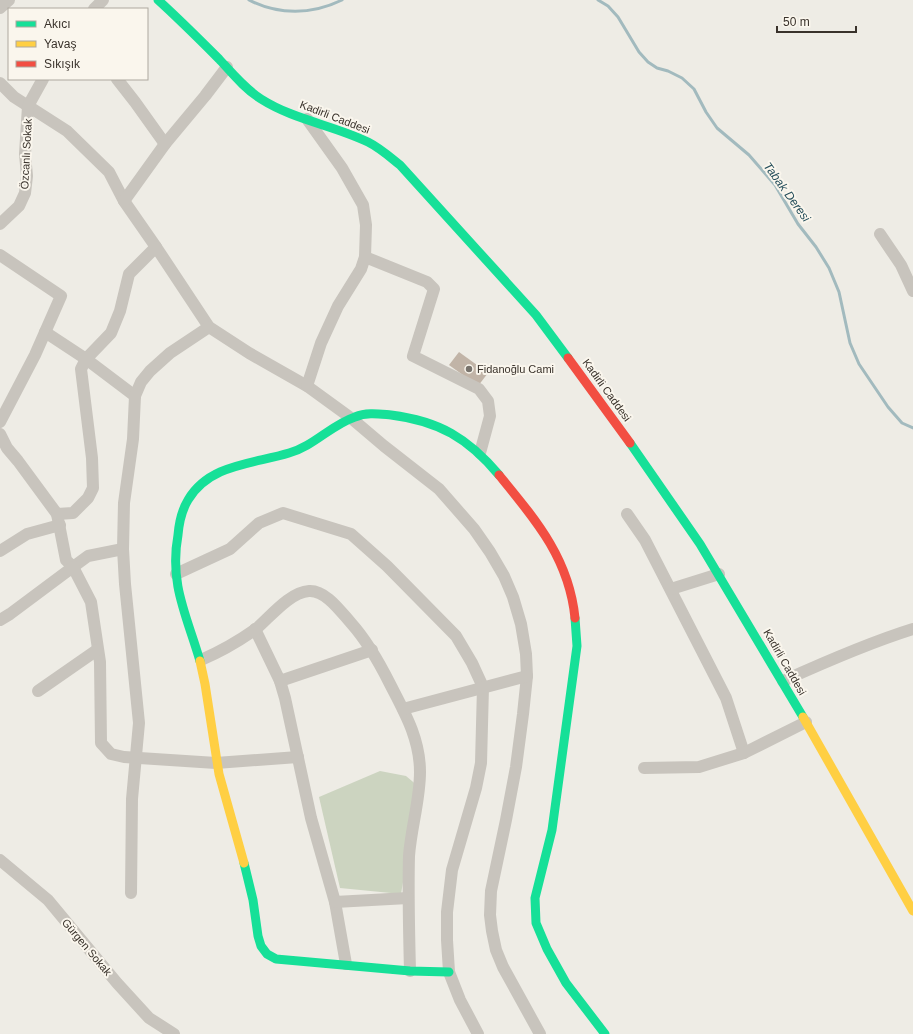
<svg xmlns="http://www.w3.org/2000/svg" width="913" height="1034" font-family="Arial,sans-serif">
  <rect width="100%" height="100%" fill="#eeece5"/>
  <path fill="#ccd4c0" d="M380,771L406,776L419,787L401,894L340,888L319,797Z"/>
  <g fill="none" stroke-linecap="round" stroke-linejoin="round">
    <g stroke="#a2babe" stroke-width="3">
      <path d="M249,0C278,15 312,15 342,0"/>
      <path d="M598,0L608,6L618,17L639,52L648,62L657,68L668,71L682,78L694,89L706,112L717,128L749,155L775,185L798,224L816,247L829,268L839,292L850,343L859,364L888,407L902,423L913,428"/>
    </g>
  </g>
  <path fill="#c1b4a7" d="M459,352L488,373L478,386L449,365Z"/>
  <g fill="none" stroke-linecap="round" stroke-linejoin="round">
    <g stroke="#c8c4bd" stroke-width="12">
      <path d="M0,8L9,0"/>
      <path d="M94,9L103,0"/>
      <path d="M117,79L135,102L165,144"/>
      <path d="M0,83L14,97L67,131L109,172L124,201L156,247L209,327L249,353L307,386L351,418L384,446L439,489L474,529L490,552L504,576L513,597L521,624L526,654L527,676L523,714L516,767L506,820L491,891L490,915L492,931L496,950L503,967L540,1034"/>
      <path d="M124,201L165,144L205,96L227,67"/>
      <path d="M0,224L19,206L25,193L27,176L25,154L28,106L43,79"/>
      <path d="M880,234L901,265L913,291"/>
      <path d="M0,255L61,296L35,355L0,422"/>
      <path d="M365,257L427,282L434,289L413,356L479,389L488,401L490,416L480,453"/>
      <path d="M45,332L86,359L135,396"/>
      <path d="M307,386L321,343L338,306L361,269L365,257L366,225L363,205L342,168L307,119"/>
      <path d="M0,434L7,448L18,461L57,514L66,560L73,567L88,556L123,549"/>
      <path d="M57,514L73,513L88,498L93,488L92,458L81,369L86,359L111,333L120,311L129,274L156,247"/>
      <path d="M627,514L645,540L726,698L744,753"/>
      <path d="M0,551L27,534L60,525"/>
      <path d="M176,574L230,549L259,523L283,513L351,534L387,566L456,636L472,663L483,687L481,763L476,788L452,870L447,912V940L449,972L460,1000L478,1034"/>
      <path d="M671,589L719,574"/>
      <path d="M0,620L10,614L73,567L91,602L100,662L101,743L111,754L124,757L216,763L298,757"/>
      <path d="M255,629L280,681L285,698L311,818L335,902L346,964"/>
      <path d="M201,660C220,652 239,641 256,629C270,617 290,592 309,591C326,590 341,612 351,623C368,642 379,662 390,684C405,713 420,739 420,772C420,800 411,828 409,856C408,894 409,932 410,971"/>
      <path d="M280,681L372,650"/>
      <path d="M783,681C825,662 868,643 913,629"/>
      <path d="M38,691L97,650"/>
      <path d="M403,709L527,676"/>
      <path d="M644,768L699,767L744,753L806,722"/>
      <path d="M0,860L48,900L117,983L149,1018L174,1034"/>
      <path d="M131,893L132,799L139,723L125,584L123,549L124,503L133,439L135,396L141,382L150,371L170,353L209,327"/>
      <path d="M335,902L408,898"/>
    </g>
    <g stroke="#16e098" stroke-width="9">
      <path d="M158,0C179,19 199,39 219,59C232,73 245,89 261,99C294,120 333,125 368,142C380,148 390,157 400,165L536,315L568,358"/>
      <path d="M630,443L700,544L803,717"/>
      <path d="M575,618L577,646L552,830L535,898L536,923L547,949L566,983L605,1034"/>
      <path d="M200,661C187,616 169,584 178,535C179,523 182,510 188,500C209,464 253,464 289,453C314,446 331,425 355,417C367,412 379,414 391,415C439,421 468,438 499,475"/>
      <path d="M244,863L253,900L258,936L261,946L267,954L276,959L410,971L449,972"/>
    </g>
    <g stroke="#ffcf43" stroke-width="9">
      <path d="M200,661L205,684L219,774L244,863"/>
      <path d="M803,717L913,911"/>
    </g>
    <g stroke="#f24e42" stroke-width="9">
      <path d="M568,358L630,443"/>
      <path d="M499,475C535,519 569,558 575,618"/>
    </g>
  </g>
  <circle fill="#78736c" stroke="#faf6ed" stroke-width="1.5" cx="469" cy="369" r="4"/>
  <g text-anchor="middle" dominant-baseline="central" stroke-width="4" stroke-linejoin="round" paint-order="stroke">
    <g font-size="11" fill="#39322b" stroke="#faf6ed">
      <text transform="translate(335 117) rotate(21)">Kadirli Caddesi</text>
      <text transform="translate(26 154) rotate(-87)">Özcanlı Sokak</text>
      <text transform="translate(607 390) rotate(54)">Kadirli Caddesi</text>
      <text transform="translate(785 662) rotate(60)">Kadirli Caddesi</text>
      <text transform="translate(87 947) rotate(50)">Gürgen Sokak</text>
    </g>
    <g font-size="11" fill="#39322b" stroke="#faf6ed" text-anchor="start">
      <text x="477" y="369">Fidanoğlu Cami</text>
    </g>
    <g font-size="12" font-style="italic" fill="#224c59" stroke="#faf6ed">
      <text transform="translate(787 192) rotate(54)">Tabak Deresi</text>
    </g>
  </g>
  <rect x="8" y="8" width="140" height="72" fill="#faf6ed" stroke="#ada89f"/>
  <rect x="16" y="21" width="20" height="6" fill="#16e098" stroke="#ada89f"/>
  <text x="44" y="28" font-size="12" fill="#39322b">Akıcı</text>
  <rect x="16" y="41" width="20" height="6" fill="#ffcf43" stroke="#ada89f"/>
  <text x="44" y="48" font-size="12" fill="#39322b">Yavaş</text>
  <rect x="16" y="61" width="20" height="6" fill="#f24e42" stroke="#ada89f"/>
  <text x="44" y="68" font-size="12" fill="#39322b">Sıkışık</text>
  <path d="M777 26v6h79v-6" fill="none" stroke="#39322b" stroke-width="2"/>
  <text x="783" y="26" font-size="12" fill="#39322b" stroke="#faf6ed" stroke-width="3" paint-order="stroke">50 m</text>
</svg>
